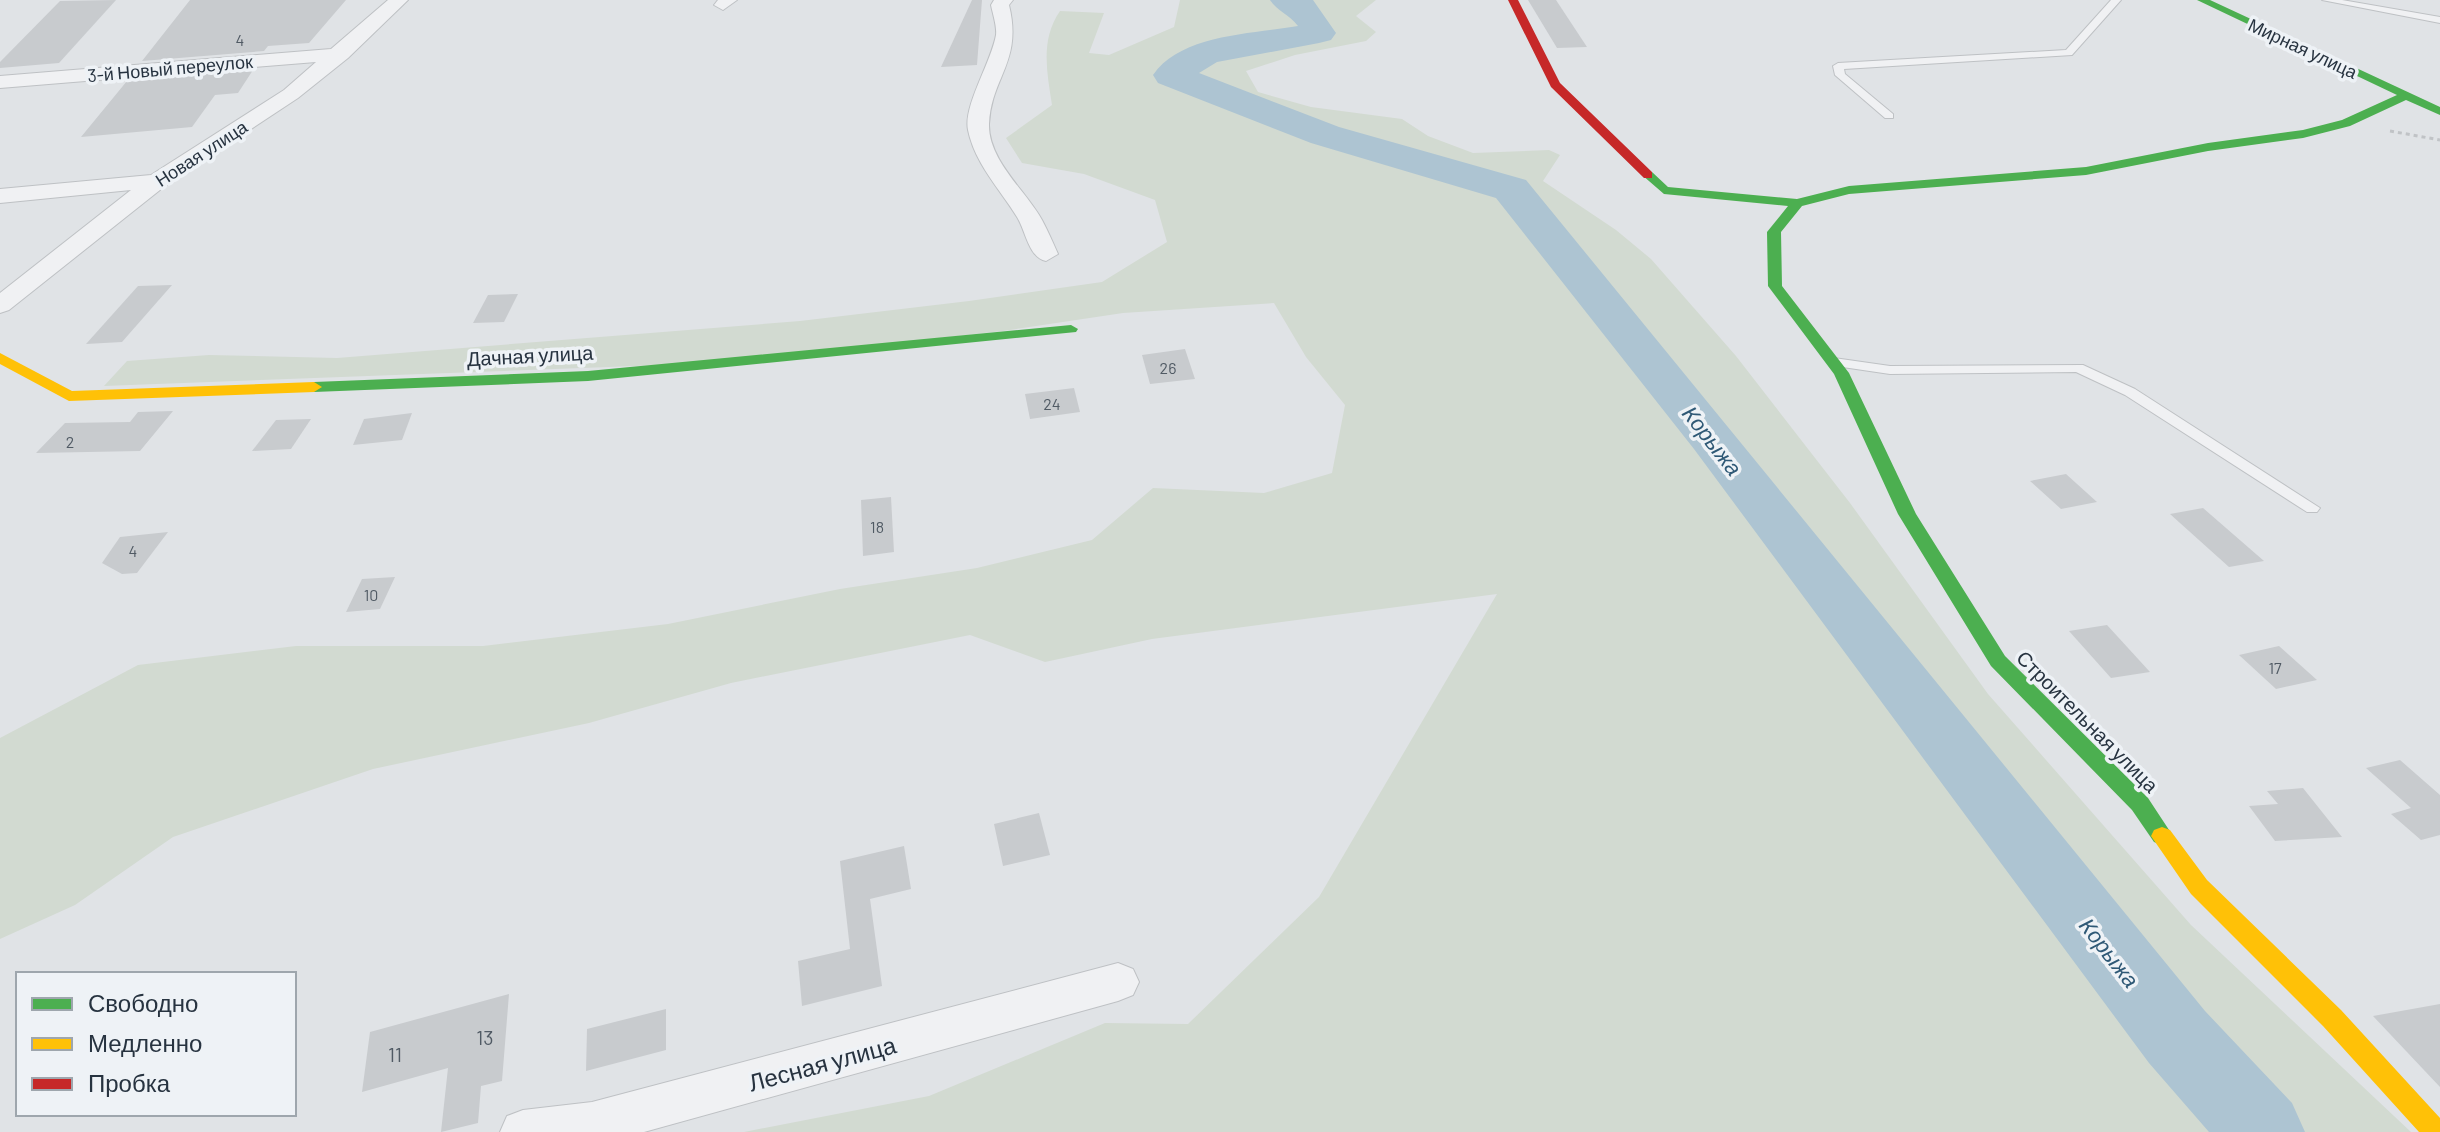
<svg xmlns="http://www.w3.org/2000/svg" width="2440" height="1132" font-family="Barlow,sans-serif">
  <rect width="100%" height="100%" fill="#e0e3e6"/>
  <path fill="#d2dad1" d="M1180,0H1376L1356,16L1376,32L1366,41L1295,55L1246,71L1258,92L1311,107L1402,119L1428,136L1473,153L1549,150L1560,155L1543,181L1616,230L1651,259L1736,356L1850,503L1988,694L2191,925L2411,1132H744L929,1096L1105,1023L1188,1024L1319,897L1497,594L1152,639L1045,662L970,635L731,683L589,723L373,769L173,837L75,905L0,939V738L138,665L296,646H483L668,624L840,589L977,568L1092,540L1153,488L1264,493L1332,473L1345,405L1306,357L1274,303L1123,313L1003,331L716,363L104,386L127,361L209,355L337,358L800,321L969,301L1102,282L1167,242L1155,200L1084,174L1022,163L1006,138L1052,105C1047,72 1040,40 1060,11L1104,13L1089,53L1109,55L1174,27Z"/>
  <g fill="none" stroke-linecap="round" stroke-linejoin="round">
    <path fill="#adc4d2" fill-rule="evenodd" d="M1270,0H1313L1336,33L1331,40L1319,43L1217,62L1199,73L1339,127L1526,180L2205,1011L2292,1103L2305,1132H2209L2149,1063L1694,449L1496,198L1311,143L1158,83L1153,75C1181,34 1253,34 1298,26C1289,14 1277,11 1270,0Z"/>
  </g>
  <g fill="#c8cbce">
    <path d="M116,0L59,63L0,68V62L60,1Z"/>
    <path d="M190,0H346L309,43L268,46L264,51L142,61Z"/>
    <path d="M972,0H982L977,65L941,67Z"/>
    <path d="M1528,0H1556L1587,47L1557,48Z"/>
    <path d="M253,70L238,93L215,95L192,127L81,137L127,81Z"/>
    <path d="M172,285L122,342L86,344L138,286Z"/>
    <path d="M518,294L504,322L473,323L488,295Z"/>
    <path d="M1185,349L1195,379L1150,384L1142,355Z"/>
    <path d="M1074,388L1080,412L1030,419L1025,394Z"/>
    <path d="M173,411L140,451L36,453L65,423L130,422L138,412Z"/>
    <path d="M412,413L402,440L353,445L364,419Z"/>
    <path d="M311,419L291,449L252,451L276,420Z"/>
    <path d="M2066,474L2097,502L2061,509L2030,481Z"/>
    <path d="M891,497L894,552L863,556L861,500Z"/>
    <path d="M2203,508L2264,561L2229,567L2170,514Z"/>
    <path d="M168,532L137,573L122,574L102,563L120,537Z"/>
    <path d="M395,577L380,609L346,612L362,579Z"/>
    <path d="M2107,625L2150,672L2111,678L2069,631Z"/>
    <path d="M2279,646L2317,680L2276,689L2239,655Z"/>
    <path d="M2400,760L2440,795V835L2421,840L2391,814L2411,808L2366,768Z"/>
    <path d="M2303,788L2342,837L2275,841L2249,806L2278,804L2267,791Z"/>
    <path d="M1039,813L1050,855L1003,866L994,824Z"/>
    <path d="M904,846L911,889L870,899L882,986L802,1006L798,961L850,949L840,861Z"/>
    <path d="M509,994L502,1081L481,1086L478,1123L441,1132L448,1068L362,1092L370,1032Z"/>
    <path d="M2440,1004V1087L2373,1016Z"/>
    <path d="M666,1009V1050L586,1071L587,1029Z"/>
  </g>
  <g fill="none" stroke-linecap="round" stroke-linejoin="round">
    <g stroke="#bec1c4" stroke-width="2">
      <g id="lane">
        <path d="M2111,0H2121L2072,55L1844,69L1845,74L1893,114V118H1885L1835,75L1833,66L1838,63L2066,50Z"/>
        <path d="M2322,0H2342L2440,17V23Z"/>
        <path d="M1834,358L1890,366L2083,365L2135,389L2320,508L2317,512H2307L2125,395L2076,372L1890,374L1829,365V359Z"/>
      </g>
    </g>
    <g stroke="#bec1c4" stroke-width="2">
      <g id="street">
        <path d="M388,0H408L348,58L298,98L165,186L9,310L0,313V293L131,190L0,203V189L151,175L284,90L316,62L0,88V76L331,49Z"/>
        <path d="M718,0H737L723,10L714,5Z"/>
        <path d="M994,0H1013L1009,5C1023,62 991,77 989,124C988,160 1026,191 1042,220C1048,231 1053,243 1058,254L1046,261C1028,257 1026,231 1017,217C1000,189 975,164 968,130C963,106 991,63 996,35C997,26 993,15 991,5Z"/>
        <path d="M1118,963L1133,969L1139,982L1133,995L1118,1001L644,1132H500L507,1116L523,1110L592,1102Z"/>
      </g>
    </g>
    <path stroke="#c0c3c6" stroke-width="3" stroke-dasharray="4 4" stroke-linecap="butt" d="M2390,131L2440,140"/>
    <use href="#lane" fill="#f0f1f3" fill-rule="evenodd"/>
    <use href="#street" fill="#f0f1f3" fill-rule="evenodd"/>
    <g fill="#4caf50" fill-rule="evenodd">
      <path d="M2197,0H2210L2440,107V115L2406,100L2350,126L2303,138L2208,151L2086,175L1849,194L1802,206L1781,232L1782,286L1849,373L1916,514L2005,656L2148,798L2173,836L2170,842L2162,845L2154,842L2132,810L1991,666L1898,514L1834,374L1768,286L1767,232L1788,206L1664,194L1642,175L1652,172L1668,187L1797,199L1849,186L2086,167L2208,143L2303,130L2342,120L2397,95Z"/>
      <path d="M1071,325L1078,329L1076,332L588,381L314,392L306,387L314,382L588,371Z"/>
    </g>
    <g fill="#ffc107" fill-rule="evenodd">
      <path d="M0,353L72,391L314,382L322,387L314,392L69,401L0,364Z"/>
      <path d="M2162,827L2170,830L2207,880L2341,1010L2440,1118V1132H2419L2323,1026L2191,894L2151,836L2154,830Z"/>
    </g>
    <path fill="#c62828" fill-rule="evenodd" d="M1508,0H1518L1560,83L1652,172V178H1644L1551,87Z"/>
  </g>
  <g text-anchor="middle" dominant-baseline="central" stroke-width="7" stroke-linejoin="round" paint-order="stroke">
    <g font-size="16" fill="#505a64">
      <text x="240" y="39">4</text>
      <text x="1168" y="367">26</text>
      <text x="1052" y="403">24</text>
      <text x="70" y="441">2</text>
      <text x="877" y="526">18</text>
      <text x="133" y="550">4</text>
      <text x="371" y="594">10</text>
      <text x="2275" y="667">17</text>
    </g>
    <g font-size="18" fill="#273340" stroke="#eef2f6">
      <text transform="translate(2303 48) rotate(25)">Мирная улица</text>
      <text transform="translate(170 68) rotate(-5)">3-й Новый переулок</text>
      <text transform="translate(201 153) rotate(-33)">Новая улица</text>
    </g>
    <g font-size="20" fill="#273340" stroke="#eef2f6">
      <text transform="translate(530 355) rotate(-3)">Дачная улица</text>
      <text transform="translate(2088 721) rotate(45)">Строительная улица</text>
    </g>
    <g font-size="20" fill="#505a64">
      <text x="485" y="1037">13</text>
      <text x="395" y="1054">11</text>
    </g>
    <g font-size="22" font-style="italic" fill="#2f5976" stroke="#eef2f6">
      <text transform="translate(1713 440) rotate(52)">Корыжа</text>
      <text transform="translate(2110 952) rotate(52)">Корыжа</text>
    </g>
    <g font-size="24" fill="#273340" stroke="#eef2f6">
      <text transform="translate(822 1063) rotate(-15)">Лесная улица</text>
    </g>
  </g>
  <rect x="16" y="972" width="280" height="144" fill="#eef2f6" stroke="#9ea6ad" stroke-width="2"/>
  <rect x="32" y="998" width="40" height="12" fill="#4caf50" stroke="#9ea6ad" stroke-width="2"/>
  <text x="88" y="1012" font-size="24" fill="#273340">Свободно</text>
  <rect x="32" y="1038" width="40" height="12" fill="#ffc107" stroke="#9ea6ad" stroke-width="2"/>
  <text x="88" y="1052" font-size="24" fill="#273340">Медленно</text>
  <rect x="32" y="1078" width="40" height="12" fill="#c62828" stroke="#9ea6ad" stroke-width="2"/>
  <text x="88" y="1092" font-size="24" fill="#273340">Пробка</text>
</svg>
